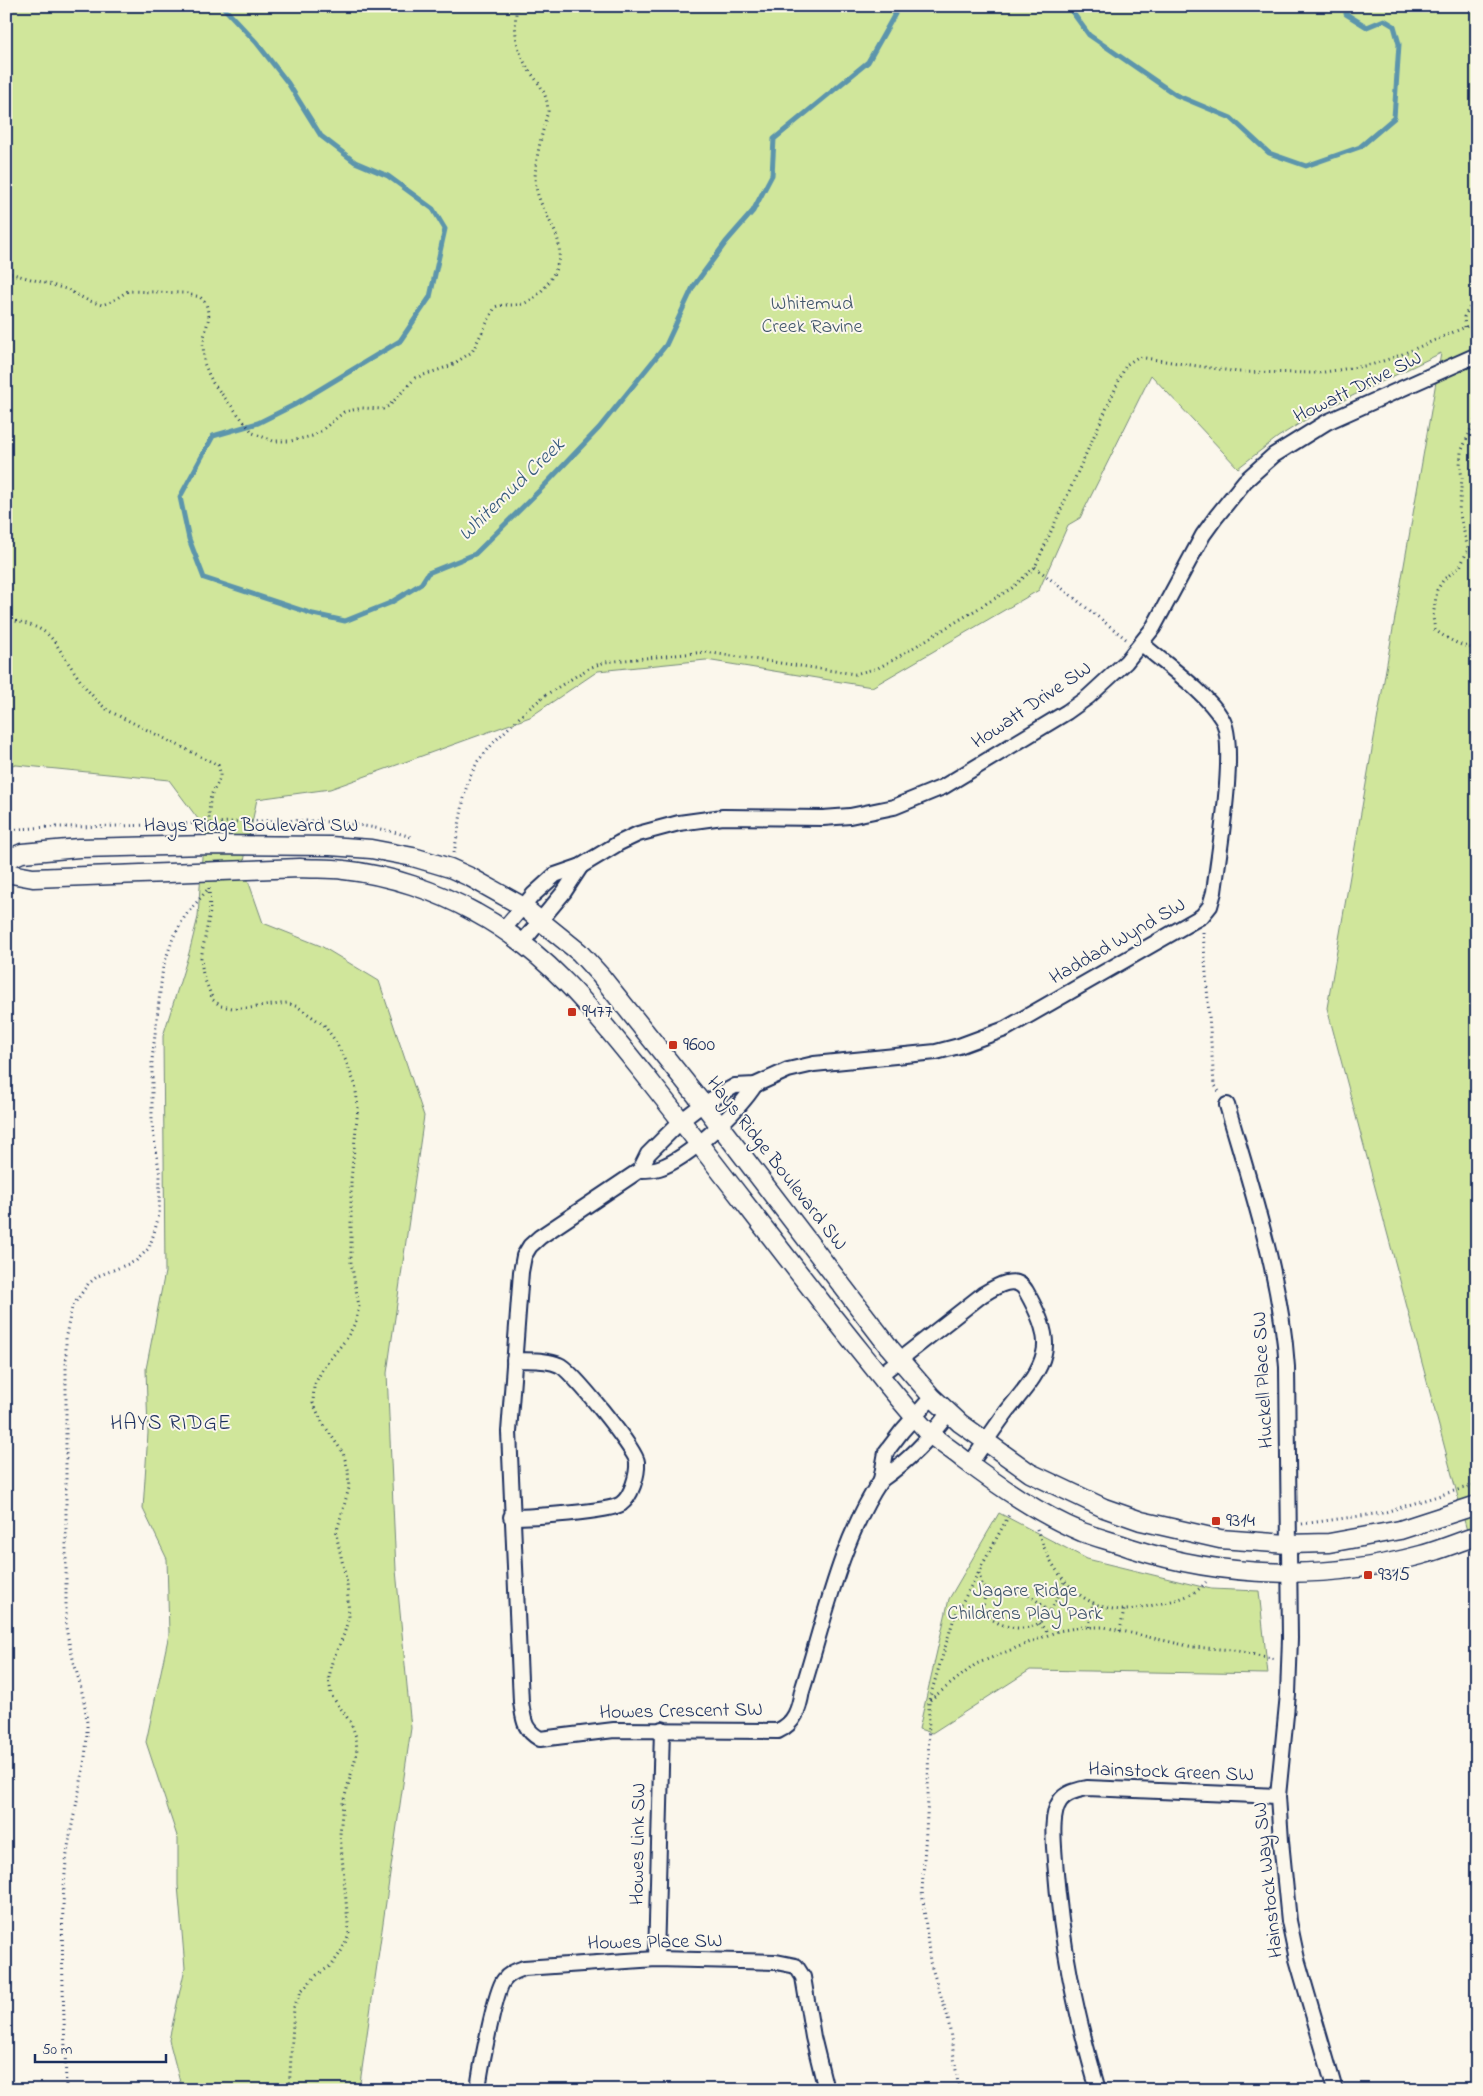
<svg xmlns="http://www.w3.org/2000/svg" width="1483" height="2096" font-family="'Indie Flower',sans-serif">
  <rect width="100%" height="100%" fill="#fbf7ec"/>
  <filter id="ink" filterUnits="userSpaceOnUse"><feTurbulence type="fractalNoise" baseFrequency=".02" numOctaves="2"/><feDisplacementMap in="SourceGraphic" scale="10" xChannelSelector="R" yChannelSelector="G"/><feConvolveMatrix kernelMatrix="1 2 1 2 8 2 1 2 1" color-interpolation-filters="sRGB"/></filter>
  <g filter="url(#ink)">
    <g fill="#d0e69b" stroke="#768a7c">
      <path d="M6,6H1477V1557H1474L1327,1008L1441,353L1315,414L1278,437L1238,468L1151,375L1080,518L1068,525L1039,590L872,687L706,660L598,671L530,717L330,789L257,799L243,866L263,923L321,946L379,981L424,1116L387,1373L396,1570L411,1728L359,2090H182L169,2040L185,1968L178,1885V1839L146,1742L169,1634L167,1559L143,1509L148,1433L146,1369L165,1272L163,1036L189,953L198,917L204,827L169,780L6,764Z"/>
      <path d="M999,1513L1087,1559L1211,1589L1259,1591L1268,1674L1030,1670L932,1733L919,1729L949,1599Z"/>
    </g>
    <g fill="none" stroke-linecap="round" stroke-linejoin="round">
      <g stroke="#5c95ac" stroke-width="5">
        <path d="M222,6L256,42L288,83L321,136L355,162L388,176L433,209L445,229L430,297L400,341L294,405L258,423L213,436L180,497L189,539L204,578L313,614L345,621L390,603L421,584L428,573L475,554L542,488L599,428L666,345L693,287L726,242L753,211L772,175L774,139L868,62L895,14L896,6"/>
        <path d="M1068,6L1089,35L1176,95L1231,118L1269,153L1306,166L1360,147L1394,118L1399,44L1394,26L1384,20L1367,27L1346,14V6"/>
      </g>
      <g stroke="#1b2f5e" stroke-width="18">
        <g id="minor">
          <path d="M503,930L533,895L555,875L581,866L619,843L638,834L679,823L723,817L823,818L850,816L894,807L943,787L1067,712L1088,697L1126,662L1153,628L1203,535L1216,517L1245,481L1274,455L1327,422L1477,355"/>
          <path d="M521,944L564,892L581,866"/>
          <path d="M1227,1105C1252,1191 1281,1277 1287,1367L1290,1638L1288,1694L1278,1796L1281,1841L1289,1921L1297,1959L1335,2090"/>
          <path d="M640,1170C646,1170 653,1170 659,1168C688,1159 739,1110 755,1085"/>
          <path d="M880,1375L982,1295C995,1287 1016,1273 1026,1291C1035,1307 1049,1333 1044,1353C1039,1376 1019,1395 1005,1414C993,1430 982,1447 970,1464"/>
          <path d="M932,1397L902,1431L886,1452L881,1480C908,1461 929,1440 948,1413"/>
          <path d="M881,1480C840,1541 824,1622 802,1691C799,1709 795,1723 778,1731L614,1730L540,1739C523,1729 524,1720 521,1702L509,1432L521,1272L524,1256L530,1246L540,1237L640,1170L648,1154L681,1121L703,1104L735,1086L755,1085L788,1070L814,1064L936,1052L959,1046L1005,1029L1202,916L1210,906L1214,892C1218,858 1238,744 1222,719C1206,692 1166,665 1142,644"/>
          <path d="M511,1517C530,1517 609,1512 621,1504C631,1497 638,1475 637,1462C636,1450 571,1369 559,1365C546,1359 528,1361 514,1360"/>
          <path d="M656,1959L662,1729"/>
          <path d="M478,2090C480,2072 495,1990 504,1980C509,1973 516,1971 524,1968L656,1959L776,1962L796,1966L803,1977L813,2037L826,2090"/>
          <path d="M1098,2090C1075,2011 1061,1943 1055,1861C1054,1845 1050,1815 1060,1801C1066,1792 1078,1790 1087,1788L1278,1796"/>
        </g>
      </g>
      <g stroke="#1b2f5e" stroke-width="21">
        <g id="tertiary">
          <path d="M6,860L22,853L79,848L209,845L330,846L371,849L413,857L450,868L470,877L522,906L579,952L600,975L703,1104L889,1347L932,1397L960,1423L1030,1473L1104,1508L1141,1521L1220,1539L1287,1544L1329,1543L1400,1530L1477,1505"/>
          <path d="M6,873L33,878L300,868C315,869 330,868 344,870C389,875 437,891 476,913C547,951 596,1014 645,1075C703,1148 759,1222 816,1295C839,1325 862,1353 885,1382C899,1399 913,1416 928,1432C939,1442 952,1450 963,1459C1000,1487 1039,1514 1082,1532C1098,1538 1115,1542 1131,1548C1223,1578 1327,1581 1421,1555C1440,1550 1458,1542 1477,1536"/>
        </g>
      </g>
      <g stroke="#1b2f5e" stroke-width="3" stroke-dasharray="1 4" stroke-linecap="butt">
        <path d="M6,272L66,289L87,300L102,305L111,302L128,291L183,293L200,297L206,303L209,317L203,341L204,363L209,375L213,383L253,433L273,441H291L312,436L321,431L344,412L362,408L383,409L389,406L415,378L450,366L472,352L495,307C505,303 515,307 525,303C536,298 544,289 550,280C575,240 543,223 536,187C532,169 543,130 548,111C547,94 541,86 531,73C516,52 513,31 517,6"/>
        <path d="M1465,327L1464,317L1477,294"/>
        <path d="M1477,416L1461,452L1460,465L1462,478L1459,511L1468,549L1460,567L1444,579L1437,590L1433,617L1435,630C1449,640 1460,646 1477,649"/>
        <path d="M1035,567L1126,639"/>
        <path d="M6,619C19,622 32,624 43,631C53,637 59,649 65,658C78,677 90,697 109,711L218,765C225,783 212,785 210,801C209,810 209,820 209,829"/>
        <path d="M6,830L48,827C101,827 155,825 208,823C276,820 345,816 411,837"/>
        <path d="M454,853L465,792L471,774L478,761L496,740L525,712L544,696L589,668L605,662L705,652L855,674L878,668L893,660L1012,588L1035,567L1126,365L1138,357L1238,372L1318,373L1371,365L1398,356L1477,322"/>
        <path d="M209,888L210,912L201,958L203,975L213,1000L221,1006L232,1008H250L287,1003L298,1007L324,1025L334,1039L345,1059L355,1084L358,1107L351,1180V1262L359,1306L356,1321L347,1338L323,1368L314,1386L313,1403L322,1422L343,1453L348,1469L349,1488L336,1534L347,1583L349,1617L344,1634L332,1662L329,1678L331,1695L351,1723L356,1737L357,1753L343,1803L340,1834L349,1934L342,1950L332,1965L317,1975L301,1991L294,2007L289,2090"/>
        <path d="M1203,932L1214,1084L1220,1093"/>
        <path d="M1302,1524L1382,1513L1477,1484"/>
        <path d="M1037,1529C1050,1570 1078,1609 1124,1610C1135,1610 1148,1606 1158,1604C1176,1600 1194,1597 1206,1582"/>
        <path d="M979,1573L982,1585L988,1591"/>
        <path d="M1048,1612C1032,1592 1013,1586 988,1592C968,1620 1021,1638 1040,1622C1051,1612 1059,1597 1064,1582"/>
        <path d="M954,1618L984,1605"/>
        <path d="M1039,1623L1049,1634"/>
        <path d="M1089,1627L1093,1602"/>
        <path d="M1120,1631L1124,1610"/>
        <path d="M930,1700L976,1664L1058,1631L1082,1627H1104L1193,1647L1233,1650L1276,1659"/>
        <path d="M66,2090C65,2018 59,1945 65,1874C68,1823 88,1774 87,1724C85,1691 71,1660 66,1627V1335L72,1307L88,1284L98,1276L136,1261L149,1248L154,1233L159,1215L160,1176L152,1125V1060L163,967L173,938L185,916L208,889"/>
        <path d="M959,2090L948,2018L930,1962L922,1891L928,1800L929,1700L954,1618L1010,1513"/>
      </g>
      <use href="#minor" stroke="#fbf7ec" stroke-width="14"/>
      <use href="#tertiary" stroke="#fbf7ec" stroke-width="18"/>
    </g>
  </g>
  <g fill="#c8321e" stroke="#fbf7ec" stroke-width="2">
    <rect x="567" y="1007" width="10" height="10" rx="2.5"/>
    <rect x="668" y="1040" width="10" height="10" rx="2.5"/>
    <rect x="1211" y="1516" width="10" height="10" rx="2.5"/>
    <rect x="1363" y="1570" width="10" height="10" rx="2.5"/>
  </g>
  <g text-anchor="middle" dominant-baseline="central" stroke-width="4" stroke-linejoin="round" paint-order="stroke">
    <g font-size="20" fill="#3f546a" stroke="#fbf7ec">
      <text x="812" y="304">Whitemud<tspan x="812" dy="23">Creek Ravine</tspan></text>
      <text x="1025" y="1591">Jagare Ridge<tspan x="1025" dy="23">Childrens Play Park</tspan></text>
    </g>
    <g font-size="20" fill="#1b2f5e" stroke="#fbf7ec">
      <text transform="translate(1358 388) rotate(-26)">Howatt Drive SW</text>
      <text transform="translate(1032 706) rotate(-34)">Howatt Drive SW</text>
      <text x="251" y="826">Hays Ridge Boulevard SW</text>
      <text transform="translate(1118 942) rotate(-30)">Haddad Wynd SW</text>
      <text transform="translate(776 1164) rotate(52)">Hays Ridge Boulevard SW</text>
      <text transform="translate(1264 1380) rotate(-93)">Huckell Place SW</text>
      <text transform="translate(681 1712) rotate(-1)">Howes Crescent SW</text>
      <text transform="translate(1171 1773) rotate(2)">Hainstock Green SW</text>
      <text transform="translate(639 1844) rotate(-89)">Howes Link SW</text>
      <text transform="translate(1269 1880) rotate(-96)">Hainstock Way SW</text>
      <text transform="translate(655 1943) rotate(-1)">Howes Place SW</text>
    </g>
    <g font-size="20" fill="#1b2f5e" stroke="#fbf7ec" text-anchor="start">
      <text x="582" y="1012">9477</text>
      <text x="683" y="1045">9600</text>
      <text x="1226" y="1521">9314</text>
      <text x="1378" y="1575">9315</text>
    </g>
    <g font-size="21" font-style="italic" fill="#365a7e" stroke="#fbf7ec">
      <text transform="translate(512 490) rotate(-44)">Whitemud Creek</text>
    </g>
    <g font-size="21" letter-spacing="1" fill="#1b2f5e" stroke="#fbf7ec">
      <text x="171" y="1424">HAYS RIDGE</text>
    </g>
  </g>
  <rect width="1483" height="2096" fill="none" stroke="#fbf7ec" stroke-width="25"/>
  <rect x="12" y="12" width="1458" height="2071" fill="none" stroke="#1b2f5e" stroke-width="2" filter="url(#ink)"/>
  <path d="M35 2054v8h131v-8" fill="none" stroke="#1b2f5e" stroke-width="2.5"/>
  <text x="42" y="2054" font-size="15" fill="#1b2f5e" stroke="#fbf7ec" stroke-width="4" paint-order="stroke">50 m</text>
</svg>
